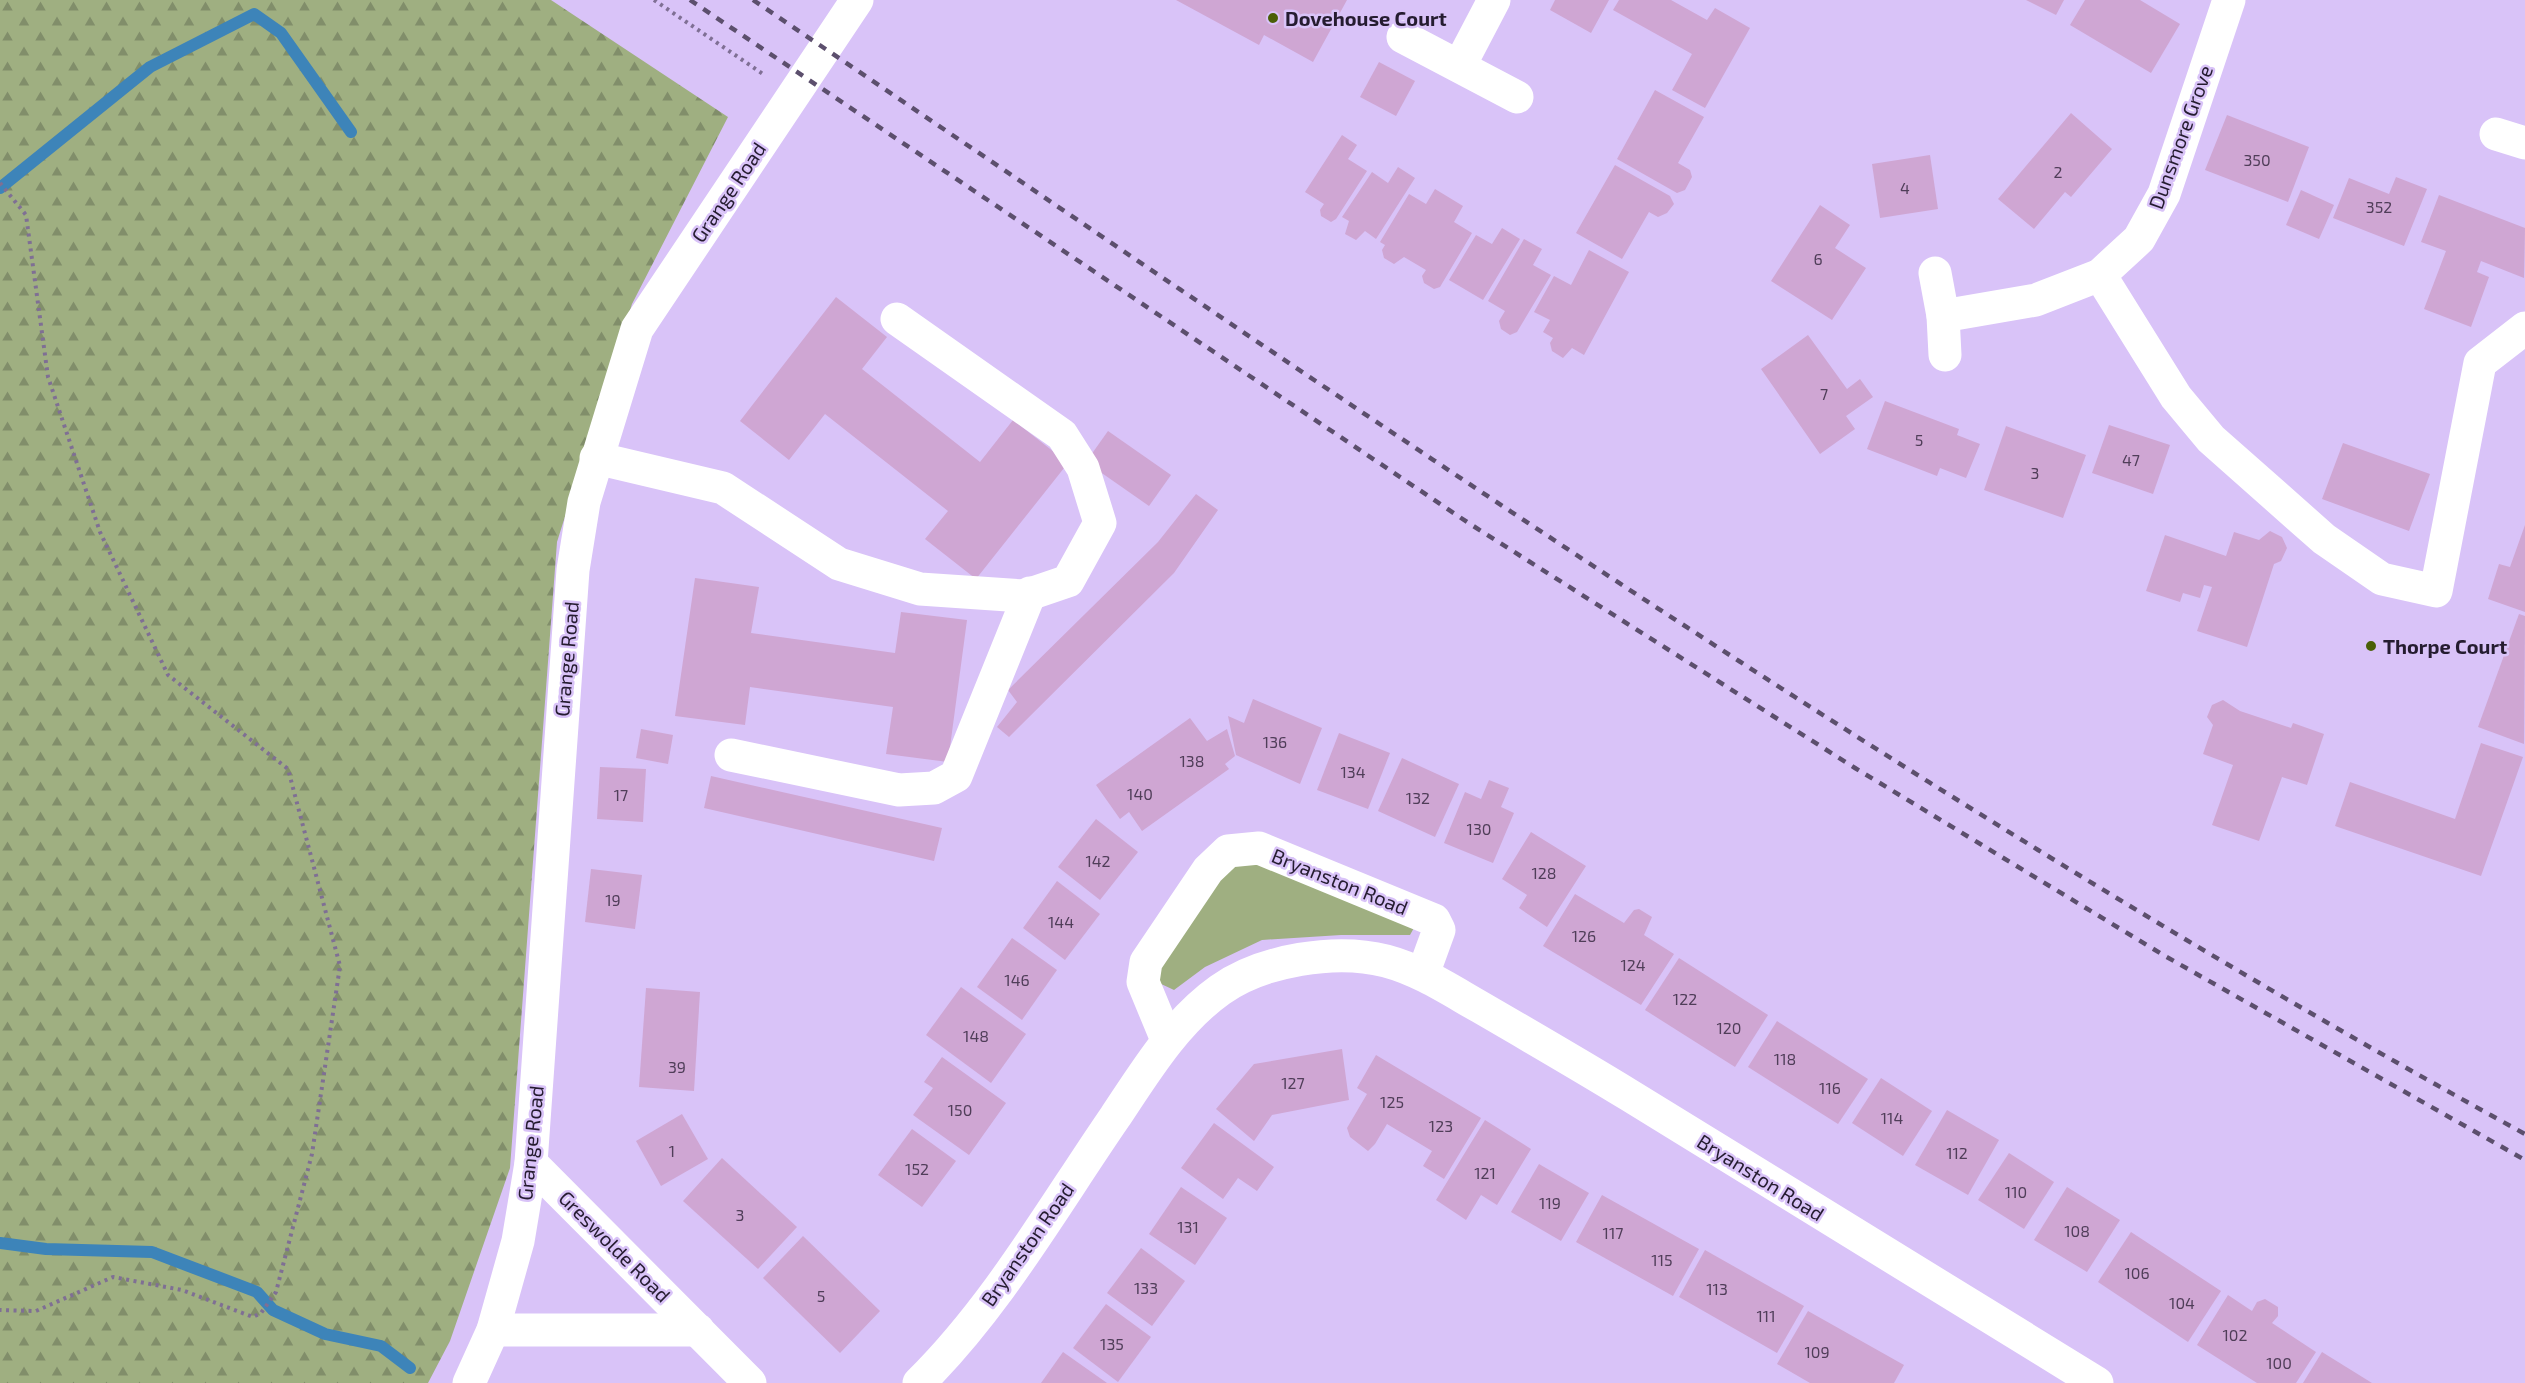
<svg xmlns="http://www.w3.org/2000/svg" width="2525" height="1383" font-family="'Exo 2',sans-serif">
  <defs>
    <pattern id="forest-firs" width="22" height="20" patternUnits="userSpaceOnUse" patternTransform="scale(1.5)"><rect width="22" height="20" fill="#9faf81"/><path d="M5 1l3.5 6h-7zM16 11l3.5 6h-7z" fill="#818e6a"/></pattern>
  </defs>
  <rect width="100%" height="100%" fill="#d9c3f8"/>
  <path fill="#9faf81" d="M1242,858L1415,926L1410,935H1341L1262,940L1205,967L1174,990L1159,983V955L1223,868Z"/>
  <path fill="url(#forest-firs)" d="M0,0H551L728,117L632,304L557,542L510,1168L450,1341L428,1383H0Z"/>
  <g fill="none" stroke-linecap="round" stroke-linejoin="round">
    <g stroke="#3d84b9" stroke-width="12">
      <path d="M0,188L150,67L254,14L281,33L351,132"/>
      <path d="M0,1243L46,1249L152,1252L257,1292L273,1310L325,1334L381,1346L410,1368"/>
    </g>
  </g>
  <g fill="#cfa6d3">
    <path d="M1176,0H1347L1313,62L1264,35L1259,45Z"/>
    <path d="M1555,0H1609L1591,33L1550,10Z"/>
    <path d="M1619,0H1671L1707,20L1715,8L1750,28L1705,108L1672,90L1692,54L1613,10Z"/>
    <path d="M2026,0H2064L2056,15Z"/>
    <path d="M2085,0H2140L2180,24L2151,73L2070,25Z"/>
    <path d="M1379,62L1415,81L1396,116L1360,97Z"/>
    <path d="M1655,90L1704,117L1678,163L1690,170L1692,177L1685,190L1677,193L1617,159Z"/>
    <path d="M2071,113L2112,149L2071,197L2065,192L2034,229L1998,199Z"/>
    <path d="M2227,115L2309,147L2288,202L2205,170Z"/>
    <path d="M1342,135L1357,145L1348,159L1367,171L1336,219L1331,222L1321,216L1320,210L1324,204L1305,192Z"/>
    <path d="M1930,155L1938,209L1880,218L1872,164Z"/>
    <path d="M1615,165L1670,196L1674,204L1667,213L1658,217L1649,212L1622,259L1576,233Z"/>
    <path d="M1398,167L1415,178L1376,239L1365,231L1356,240L1345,234L1349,221L1342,217L1372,172L1388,183Z"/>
    <path d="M2396,177L2427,189L2404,246L2333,218L2349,178L2389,194Z"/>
    <path d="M1435,189L1463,206L1454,222L1472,233L1440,287L1434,289L1424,283L1422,276L1426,270L1404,257L1394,264L1384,258L1382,250L1385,245L1380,242L1409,194L1426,204Z"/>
    <path d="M2301,190L2334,205L2319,239L2286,225Z"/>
    <path d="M2439,195L2525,228L2524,278L2481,261L2477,272L2489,277L2471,327L2424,309L2446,251L2421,242Z"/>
    <path d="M1820,205L1850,225L1835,248L1866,268L1832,320L1771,281Z"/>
    <path d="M1502,228L1520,239L1483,300L1449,280L1476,235L1492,244Z"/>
    <path d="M1524,239L1542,249L1533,265L1551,275L1517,332L1510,335L1501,329L1499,321L1505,311L1488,301Z"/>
    <path d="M1589,250L1629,272L1584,355L1572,348L1563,358L1552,351L1550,343L1553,338L1543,332L1550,320L1534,312L1554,276L1571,285Z"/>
    <path d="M836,297L887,337L862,369L980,462L1013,420L1068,463L976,579L925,539L948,511L825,414L789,460L740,421Z"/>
    <path d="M1808,335L1847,389L1860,379L1873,397L1846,416L1855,429L1820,454L1761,369Z"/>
    <path d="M1885,401L1959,429L1957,435L1980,444L1966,478L1940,468L1937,476L1867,449Z"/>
    <path d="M2109,425L2170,445L2153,494L2092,473Z"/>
    <path d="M2006,426L2086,455L2063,518L1984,490Z"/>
    <path d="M1108,431L1171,475L1149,506L1086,462Z"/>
    <path d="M2343,443L2430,474L2409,531L2322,499Z"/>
    <path d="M1196,494L1218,510L1174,573L1009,737L997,727L1017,702L1008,690L1158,542Z"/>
    <path d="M2525,525V612L2488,599L2499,564L2510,567Z"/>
    <path d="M2270,531L2282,537L2287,548L2281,561L2274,564L2247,647L2197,631L2212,587L2204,585L2200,598L2183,593L2180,602L2146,591L2165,535L2226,556L2234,532L2259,540Z"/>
    <path d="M695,578L759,587L751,633L895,653L901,612L967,620L948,762L886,754L893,707L750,687L745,725L675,716Z"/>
    <path d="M2519,614L2525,616L2524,744L2478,727Z"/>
    <path d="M1253,699L1322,728L1300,784L1236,755L1228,716L1244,723Z"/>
    <path d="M2223,700L2240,711L2291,728L2293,723L2324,734L2307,785L2282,777L2259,841L2212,825L2233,765L2203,754L2213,725L2207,717L2212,705Z"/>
    <path d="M1190,718L1207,741L1227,729L1235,756L1225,764L1229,769L1142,831L1129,812L1120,819L1096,785Z"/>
    <path d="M641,729L673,735L668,764L636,758Z"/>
    <path d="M1339,733L1390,753L1368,809L1317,790Z"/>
    <path d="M2481,743L2523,757L2481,876L2335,826L2350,782L2455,819Z"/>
    <path d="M1402,758L1459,784L1435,837L1378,811Z"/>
    <path d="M600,767L646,769L643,822L597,819Z"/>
    <path d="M711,776L942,828L934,861L704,808Z"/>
    <path d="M1489,780L1509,788L1501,807L1514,813L1493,863L1444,843L1465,792L1481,799Z"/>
    <path d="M1096,819L1138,852L1100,900L1058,867Z"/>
    <path d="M1531,832L1586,866L1547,927L1519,908L1527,895L1502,879Z"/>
    <path d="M591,869L642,875L635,929L585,922Z"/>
    <path d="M1057,881L1100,914L1065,960L1023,928Z"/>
    <path d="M1575,894L1624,923L1634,910L1639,909L1652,917L1644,935L1674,954L1641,1005L1543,946Z"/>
    <path d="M1012,938L1057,970L1022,1020L977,987Z"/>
    <path d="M1679,958L1768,1015L1735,1067L1645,1010Z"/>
    <path d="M961,987L1026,1034L991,1083L926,1035Z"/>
    <path d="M646,988L700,992L694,1091L639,1087Z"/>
    <path d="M1777,1021L1868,1079L1838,1124L1748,1067Z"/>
    <path d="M1342,1049L1349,1100L1272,1115L1254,1141L1216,1109L1254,1064Z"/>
    <path d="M1376,1055L1481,1118L1444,1179L1423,1166L1432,1151L1387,1124L1375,1144L1368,1151L1350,1137L1347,1128L1367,1094L1357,1088Z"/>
    <path d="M942,1057L1006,1103L969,1155L913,1115L933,1088L924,1082Z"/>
    <path d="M1881,1078L1932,1111L1903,1156L1852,1123Z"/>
    <path d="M1947,1110L1999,1140L1968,1195L1915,1165Z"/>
    <path d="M682,1114L708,1159L661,1186L636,1141Z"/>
    <path d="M1485,1120L1531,1149L1497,1205L1481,1195L1466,1220L1436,1200Z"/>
    <path d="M1214,1123L1274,1167L1257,1191L1238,1178L1223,1199L1181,1168Z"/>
    <path d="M912,1129L956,1161L922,1207L878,1175Z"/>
    <path d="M2009,1153L2054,1182L2024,1229L1978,1200Z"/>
    <path d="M722,1158L797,1227L758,1269L683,1201Z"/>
    <path d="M1539,1164L1589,1193L1561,1241L1511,1212Z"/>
    <path d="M1181,1187L1227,1218L1195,1265L1149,1234Z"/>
    <path d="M2067,1187L2120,1220L2087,1272L2034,1240Z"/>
    <path d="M1602,1195L1699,1249L1673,1296L1576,1242Z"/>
    <path d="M2131,1232L2221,1291L2188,1342L2098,1282Z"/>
    <path d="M803,1236L880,1311L840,1353L763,1278Z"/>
    <path d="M1141,1248L1185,1281L1152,1326L1107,1293Z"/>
    <path d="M1705,1250L1804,1306L1777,1353L1679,1297Z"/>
    <path d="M2228,1295L2252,1311L2257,1302L2265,1299L2278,1307V1316L2272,1323L2316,1352L2296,1383H2257L2197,1345Z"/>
    <path d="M1106,1304L1151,1337L1118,1382L1073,1348Z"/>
    <path d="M1808,1311L1904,1365L1894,1383H1810L1777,1364Z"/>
    <path d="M1063,1352L1107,1383H1041Z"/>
    <path d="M2322,1352L2372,1383H2303Z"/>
  </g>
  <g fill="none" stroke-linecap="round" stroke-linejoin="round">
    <g stroke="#7f6f94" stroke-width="4" stroke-dasharray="3 4.5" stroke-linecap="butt">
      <path d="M654,0L763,74"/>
      <path d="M0,183L26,215L48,377L100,532L168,675L288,769L340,966L312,1154L276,1292L261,1313L253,1317L182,1290L113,1277L36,1311L0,1310"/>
    </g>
    <g stroke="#fff" stroke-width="33">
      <path d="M1403,37L1517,97"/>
      <path d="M1460,65L1494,0"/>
      <path d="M2496,134L2525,143"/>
      <path d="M1935,273L1943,316L1945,355"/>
      <path d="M2100,275L2176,397L2211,439L2324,539L2382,579L2436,591L2480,363L2525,328"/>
      <path d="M1943,316L2036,300L2100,275L2139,239L2164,194L2229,0"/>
      <path d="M596,458L723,488L839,564L920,589L1024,596L1068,581L1100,523L1083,468L1062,435L897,319"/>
      <path d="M731,755L899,790L934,788L956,776L1030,593"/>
      <path d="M1167,1040L1143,982L1146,962L1208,870L1228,851L1259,848L1434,920L1439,930L1423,974"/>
      <path d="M531,1163L750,1383"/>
      <path d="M493,1330H698"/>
      <path d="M469,1383L493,1330L518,1241L531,1163L573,570L584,502L637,329L857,0"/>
      <path d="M919,1383C997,1306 1053,1207 1115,1117C1145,1072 1175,1022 1220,990C1262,960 1336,948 1386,961C1420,970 1450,990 1480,1007C1530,1036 1580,1065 1629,1095C1785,1191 1941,1287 2097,1383"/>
    </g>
    <g stroke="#5c4f6d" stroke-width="4.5" stroke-dasharray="8 8" stroke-linecap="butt">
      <path d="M690,0L1467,522L1855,768L2165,956L2525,1160"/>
      <path d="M753,0C1334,392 1910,797 2525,1134"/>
    </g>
  </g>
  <g fill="#4a5f07" stroke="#d9c3f8" stroke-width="2">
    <circle cx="1273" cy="18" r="6"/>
    <circle cx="2371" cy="646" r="6"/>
  </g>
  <g text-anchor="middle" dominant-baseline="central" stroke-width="5" stroke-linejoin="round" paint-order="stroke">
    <g font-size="16" fill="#503e59">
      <text x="2257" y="159">350</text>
      <text x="2058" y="171">2</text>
      <text x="1905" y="187">4</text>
      <text x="2379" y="206">352</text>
      <text x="1818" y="258">6</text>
      <text x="1824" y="393">7</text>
      <text x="1919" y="439">5</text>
      <text x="2131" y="459">47</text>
      <text x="2035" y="472">3</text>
      <text x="1275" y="741">136</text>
      <text x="1192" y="760">138</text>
      <text x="1353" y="771">134</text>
      <text x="1140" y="793">140</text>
      <text x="621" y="794">17</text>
      <text x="1418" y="797">132</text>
      <text x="1479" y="828">130</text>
      <text x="1098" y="860">142</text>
      <text x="1544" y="872">128</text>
      <text x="613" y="899">19</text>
      <text x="1061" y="921">144</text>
      <text x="1584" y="935">126</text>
      <text x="1633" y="964">124</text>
      <text x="1017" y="979">146</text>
      <text x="1685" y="998">122</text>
      <text x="1729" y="1027">120</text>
      <text x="976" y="1035">148</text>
      <text x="1785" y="1058">118</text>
      <text x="677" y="1066">39</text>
      <text x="1293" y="1082">127</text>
      <text x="1830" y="1087">116</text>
      <text x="1392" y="1101">125</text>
      <text x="960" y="1109">150</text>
      <text x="1892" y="1117">114</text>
      <text x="1441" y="1125">123</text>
      <text x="672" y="1150">1</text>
      <text x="1957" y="1152">112</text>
      <text x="917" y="1168">152</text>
      <text x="1485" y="1172">121</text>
      <text x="2016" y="1191">110</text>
      <text x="1550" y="1202">119</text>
      <text x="740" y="1214">3</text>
      <text x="1188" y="1226">131</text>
      <text x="2077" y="1230">108</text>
      <text x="1613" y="1232">117</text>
      <text x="1662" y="1259">115</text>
      <text x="2137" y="1272">106</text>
      <text x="1146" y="1287">133</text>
      <text x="1717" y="1288">113</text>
      <text x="821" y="1295">5</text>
      <text x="2182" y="1302">104</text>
      <text x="1766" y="1315">111</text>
      <text x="2235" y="1334">102</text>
      <text x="1112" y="1343">135</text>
      <text x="1817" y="1351">109</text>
      <text x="2279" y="1362">100</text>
    </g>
    <g font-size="20" font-weight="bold" fill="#251c30" stroke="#d9c3f8" text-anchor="start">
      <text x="1285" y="18">Dovehouse Court</text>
      <text x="2383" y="646">Thorpe Court</text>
    </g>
    <g font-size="20" fill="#251c30" stroke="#d9c3f8">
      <text transform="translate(2180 137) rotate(-70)">Dunsmore Grove</text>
      <text transform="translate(728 192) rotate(-56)">Grange Road</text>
      <text transform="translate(566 659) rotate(-85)">Grange Road</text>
      <text transform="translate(1340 881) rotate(22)">Bryanston Road</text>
      <text transform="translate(530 1143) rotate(-84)">Grange Road</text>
      <text transform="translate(1761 1177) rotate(32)">Bryanston Road</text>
      <text transform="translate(1027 1244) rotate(-55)">Bryanston Road</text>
      <text transform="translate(615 1246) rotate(45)">Greswolde Road</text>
    </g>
  </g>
</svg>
